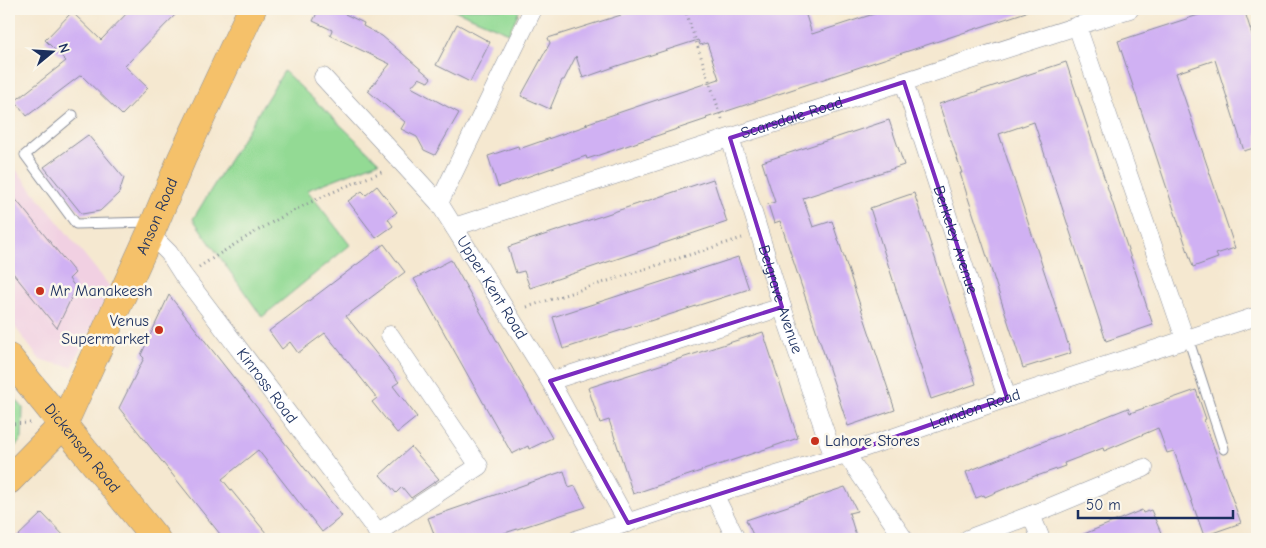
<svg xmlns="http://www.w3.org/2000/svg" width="1266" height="548" font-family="'Comic Neue',sans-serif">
  <rect width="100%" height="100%" fill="#fbf7ec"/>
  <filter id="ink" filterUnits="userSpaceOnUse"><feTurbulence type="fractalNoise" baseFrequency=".02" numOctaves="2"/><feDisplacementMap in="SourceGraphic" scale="10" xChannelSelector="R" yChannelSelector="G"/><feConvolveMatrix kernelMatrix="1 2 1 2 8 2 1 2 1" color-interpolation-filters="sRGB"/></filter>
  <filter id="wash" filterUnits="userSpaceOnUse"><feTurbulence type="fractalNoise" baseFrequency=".0096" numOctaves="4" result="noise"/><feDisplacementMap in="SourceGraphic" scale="20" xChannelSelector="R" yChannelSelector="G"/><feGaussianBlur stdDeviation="1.12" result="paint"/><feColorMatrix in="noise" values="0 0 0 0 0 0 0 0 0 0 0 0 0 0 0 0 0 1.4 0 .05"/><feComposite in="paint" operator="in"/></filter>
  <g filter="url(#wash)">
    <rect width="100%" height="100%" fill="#f5e8d0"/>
    <path fill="#f1d0e2" d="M9,161L111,288L72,367L40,360L9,319Z"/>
    <g fill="#93da94" stroke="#578479">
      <path d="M452,9H520L509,33Z"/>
      <path d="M284,71L379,162L307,190L350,245L262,317L193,219Z"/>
      <path d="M9,390L23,408L22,439L9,453Z"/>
    </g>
    <g id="blocks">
      <g fill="#d0b1f3">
        <path d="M131,9H181L125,66L148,88L122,115L81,75L27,116L15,101L66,61L45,40L72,12L101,40Z"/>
        <path d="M319,9H347L345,14L364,23L363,26L382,36L431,78L428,82L419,78L411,87L459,113L435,155L424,150L417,137L401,129L405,122L368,91L390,64L330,35L332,30L313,21Z"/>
        <path d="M640,9H804L812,34L889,9H1026V12L706,118L707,119L587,159L586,156L498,187L488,156L518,146L519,149L588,125L585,124L719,79L707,43L700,45L698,40L617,66L583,78L576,56L564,80H562L550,109L521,96L550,43L548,38Z"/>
        <path d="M1217,9H1244L1257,50V147L1244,151L1215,60L1176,73L1235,248L1216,254L1218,258L1193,267L1118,41Z"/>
        <path d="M457,24L490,42L470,82L436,65Z"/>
        <path d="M1066,62L1153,325L1106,341L1034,122L999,134L1071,353L1023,368L960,173H962L939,104Z"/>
        <path d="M889,120L904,165L803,198L813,227L832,221L895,410L848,426L780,221L774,223L768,204L775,202L762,162Z"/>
        <path d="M88,135L124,178L119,193L100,211L82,214L44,167Z"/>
        <path d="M713,179L727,222L530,288L524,271L516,273L508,247Z"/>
        <path d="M377,186L397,212L388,219L393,226L376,238L348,201L362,191L366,195Z"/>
        <path d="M9,191L75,273L69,279L76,288L57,328L9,268Z"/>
        <path d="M914,193L976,384L931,399L870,208Z"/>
        <path d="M384,244L405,272L346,316L399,382L393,386L417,417L397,433L372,402L377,398L325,333L298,353L290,342L282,349L269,331Z"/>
        <path d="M738,257L749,289L563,349L553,317Z"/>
        <path d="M451,260L552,438L529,449L528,446L512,454L414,279Z"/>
        <path d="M169,295L342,516L322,532L258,450L222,479L271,539H224L119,408L144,358L141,355Z"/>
        <path d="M763,332L798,438L633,494L609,420L600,423L588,388Z"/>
        <path d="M1196,390L1206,419L1204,420L1241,523L1204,536L1174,451L1167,453L1158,428L1104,451L1103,448L1064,463L1065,466L1037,476V475L985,497L984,495L976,498L966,472L1128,408L1130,413Z"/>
        <path d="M411,447L439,479L411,498L402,487L396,493L380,475Z"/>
        <path d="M564,471L569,488L575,486L586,507L486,539H436L428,518Z"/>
        <path d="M845,487L857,511L849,513L857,539H755L746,520Z"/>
        <path d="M1142,510L1143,513L1151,510L1162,535L1151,539H1072Z"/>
        <path d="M42,513L67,539H15Z"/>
      </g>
    </g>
  </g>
  <g filter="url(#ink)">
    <use href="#blocks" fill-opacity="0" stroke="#888c97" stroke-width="1"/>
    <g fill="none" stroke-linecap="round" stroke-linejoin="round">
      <g stroke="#888c97" stroke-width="11">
        <g id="service">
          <path d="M73,115L25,155L76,224L150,222"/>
          <path d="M1188,338L1224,449"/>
        </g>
      </g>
      <g stroke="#888c97" stroke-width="19">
        <g id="minor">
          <path d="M1077,26L1185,339"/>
          <path id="s1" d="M323,77L439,203L550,381L628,523"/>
          <path id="s2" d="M904,82L1007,398"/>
          <path id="s3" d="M730,138L782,307L834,458"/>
          <path d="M439,203L533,9"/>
          <path id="s4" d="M454,227L729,138L1130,9"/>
          <path id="s5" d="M150,234L169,253L183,275L383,539"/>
          <path d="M550,381L782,307"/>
          <path d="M846,454L904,539"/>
          <path d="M714,494L736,539"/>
          <path d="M377,533L479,466L390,335"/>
          <path id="s6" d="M578,539L714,494L846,454L1007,398L1257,316"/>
          <path d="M968,539L1031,515"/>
          <path d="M1041,539L1031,515L1144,468"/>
        </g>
      </g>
      <g stroke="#888c97" stroke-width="29">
        <g id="trunk">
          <path id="s7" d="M9,358L156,539"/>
          <path id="s8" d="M9,480L63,425L150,234L182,158L252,9"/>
        </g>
      </g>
      <g stroke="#888c97" stroke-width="3" stroke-dasharray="1 4" stroke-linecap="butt">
        <path d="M685,9L723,122"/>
        <path d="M199,267C230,247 262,227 295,210C324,195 354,183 384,171"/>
        <path d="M527,307L742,238"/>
        <path d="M9,424L31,423"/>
      </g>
      <use href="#service" stroke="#fff" stroke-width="9"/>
      <use href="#minor" stroke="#fff" stroke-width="18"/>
      <use href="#trunk" stroke="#f5c16b" stroke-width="28"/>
    </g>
  </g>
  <path fill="none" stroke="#7b2cbf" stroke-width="4" stroke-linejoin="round" d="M904,82L1007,398L846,454L628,523L550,381L782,307L730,138Z"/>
  <g fill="#c8321e" stroke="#fbf7ec" stroke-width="2">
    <circle cx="40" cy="291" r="5"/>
    <circle cx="159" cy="330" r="5"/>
    <circle cx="815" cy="441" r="5"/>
  </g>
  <g text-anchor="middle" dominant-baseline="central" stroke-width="5" stroke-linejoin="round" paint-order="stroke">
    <g font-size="16" fill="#1b2f5e" stroke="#fbf7ec">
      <text stroke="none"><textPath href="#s4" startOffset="355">Scarsdale Road</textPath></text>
      <text stroke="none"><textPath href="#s8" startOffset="306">Anson Road</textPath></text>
      <text stroke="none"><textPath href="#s2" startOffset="166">Berkeley Avenue</textPath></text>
      <text stroke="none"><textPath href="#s1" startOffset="271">Upper Kent Road</textPath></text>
      <text stroke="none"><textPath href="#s3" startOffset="169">Belgrave Avenue</textPath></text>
      <text stroke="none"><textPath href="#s5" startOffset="192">Kinross Road</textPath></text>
      <text stroke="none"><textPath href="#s6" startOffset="418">Laindon Road</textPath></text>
      <text stroke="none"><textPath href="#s7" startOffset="116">Dickenson Road</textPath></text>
    </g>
    <g font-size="16" fill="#1b2f5e" stroke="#fbf7ec" text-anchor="start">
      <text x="50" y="291">Mr Manakeesh</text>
      <text x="149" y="321" text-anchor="end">Venus<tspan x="149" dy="18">Supermarket</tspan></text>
      <text x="825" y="441">Lahore Stores</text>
    </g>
  </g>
  <rect width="1266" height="548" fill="none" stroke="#fbf7ec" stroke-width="30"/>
  <g transform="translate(52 52) rotate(72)" stroke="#fbf7ec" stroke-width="4" paint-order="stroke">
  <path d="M0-4L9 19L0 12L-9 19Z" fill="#1b2f5e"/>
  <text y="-8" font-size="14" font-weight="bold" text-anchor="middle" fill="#1b2f5e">N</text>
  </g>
  <path d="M1078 510v8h155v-8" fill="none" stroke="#1b2f5e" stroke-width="2.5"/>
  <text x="1086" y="510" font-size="15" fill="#1b2f5e" stroke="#fbf7ec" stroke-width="4" paint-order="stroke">50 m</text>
</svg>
